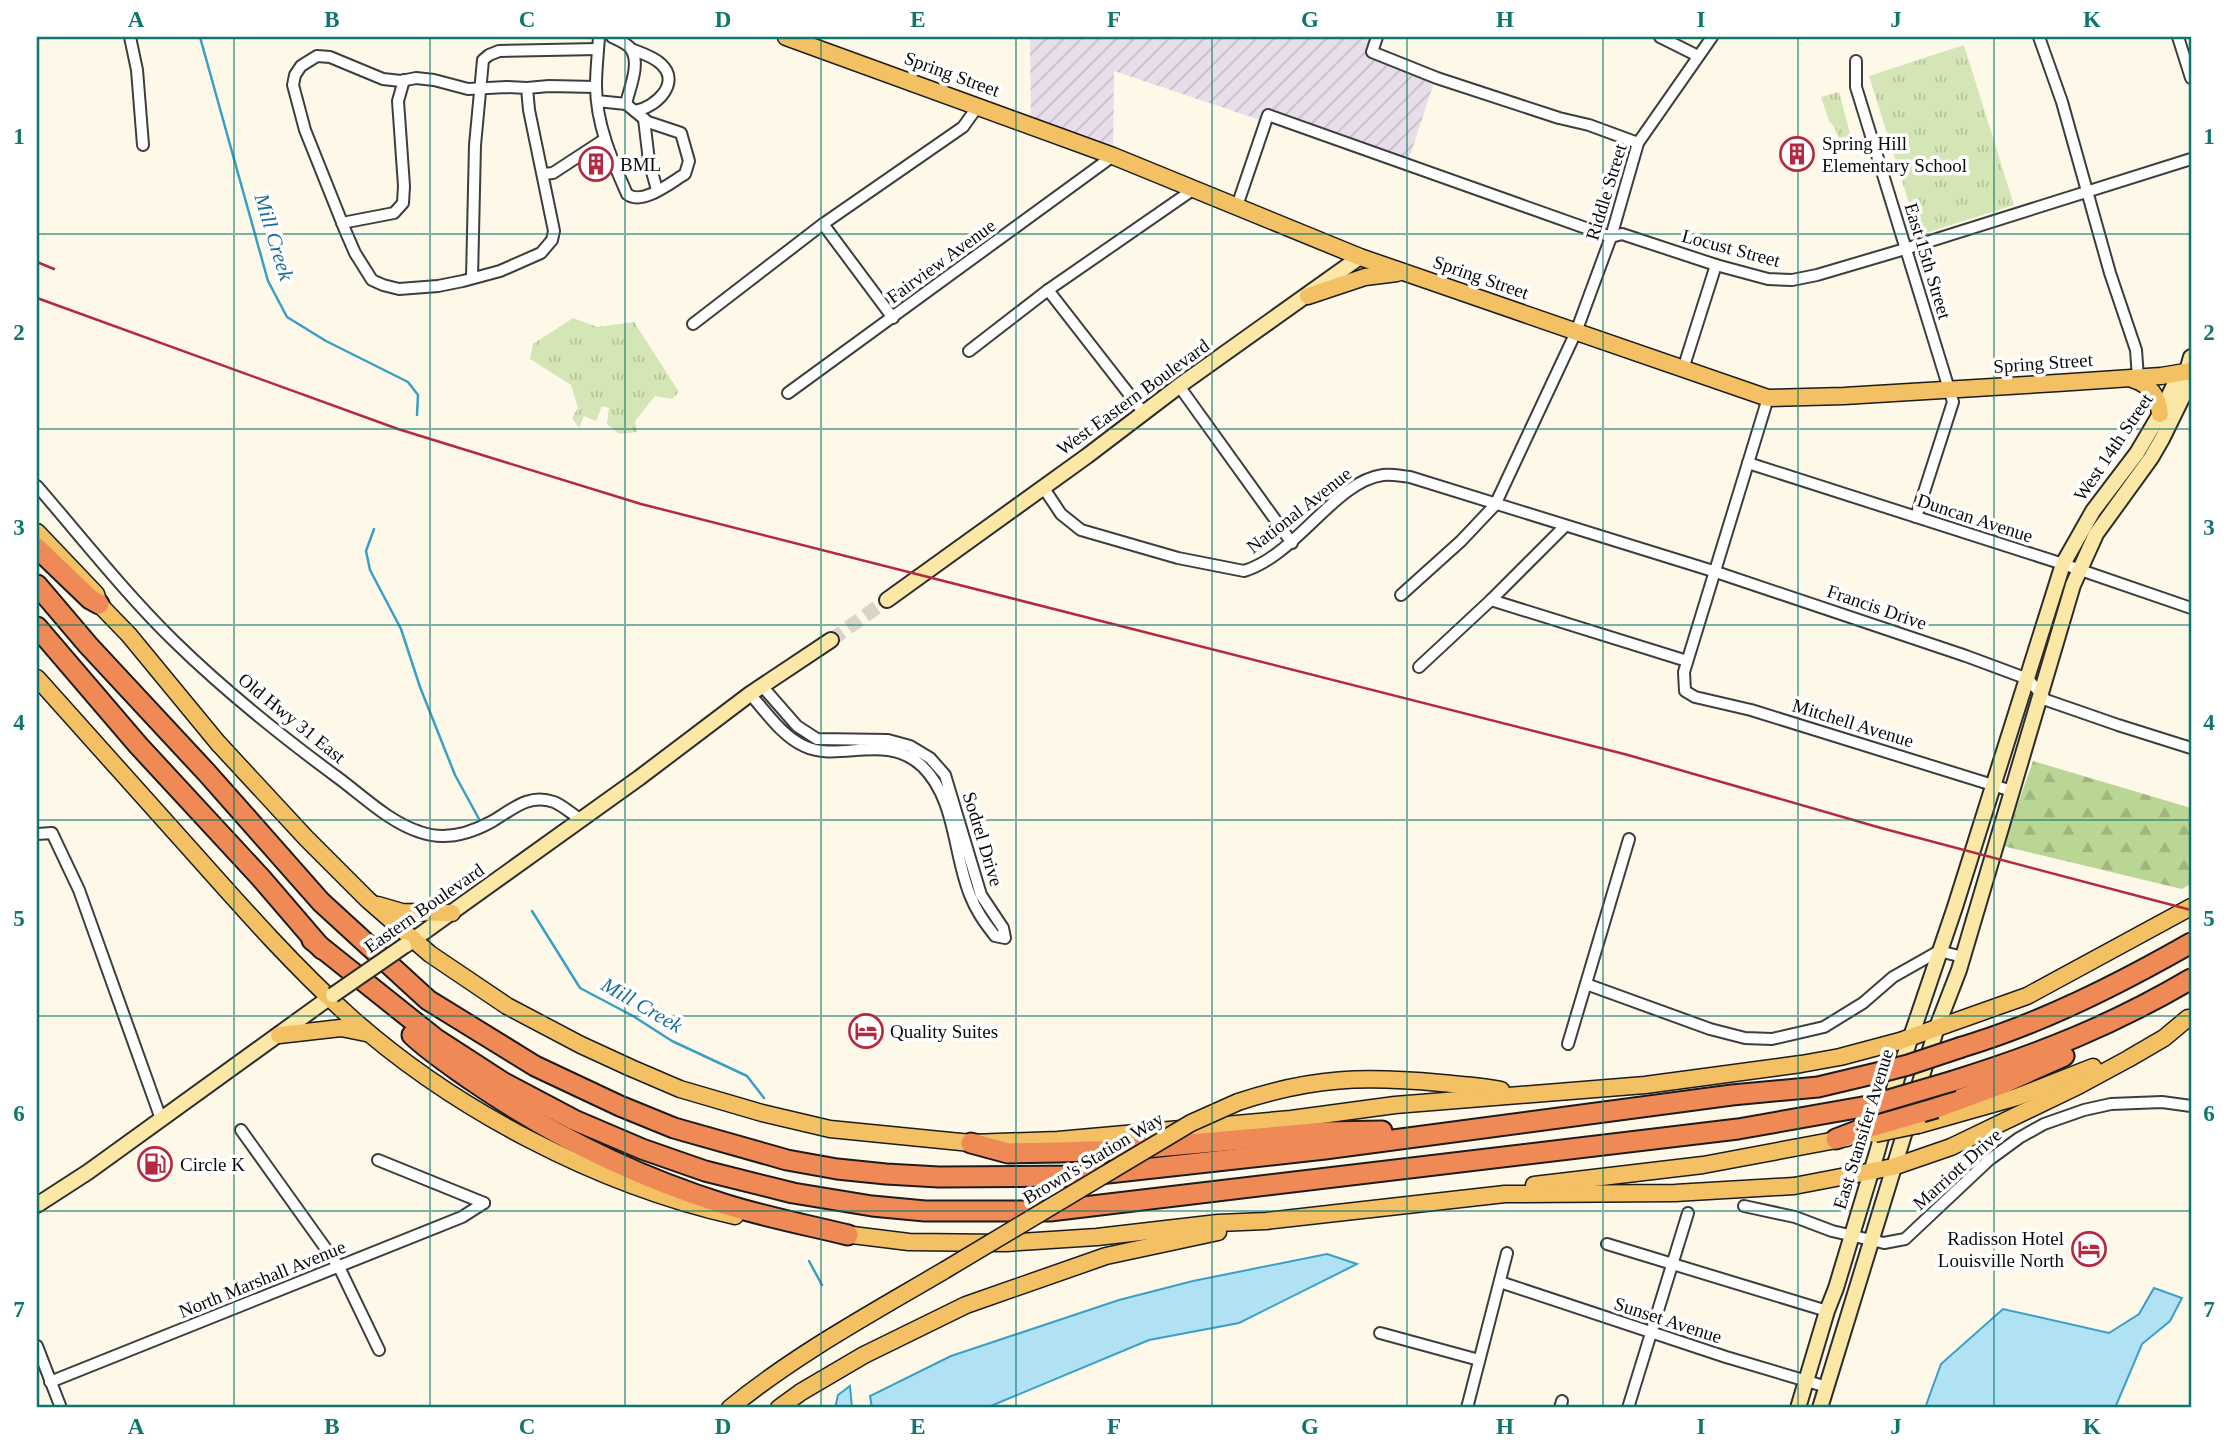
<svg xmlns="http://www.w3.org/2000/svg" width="2228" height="1445" font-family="Georgia,serif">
  <defs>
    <pattern id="industrial-furrows" width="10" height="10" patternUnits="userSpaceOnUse" patternTransform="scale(1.75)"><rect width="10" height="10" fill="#e7deea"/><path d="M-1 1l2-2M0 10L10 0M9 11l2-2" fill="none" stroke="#c5bdc7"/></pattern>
    <pattern id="grass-tufts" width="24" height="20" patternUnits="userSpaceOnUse" patternTransform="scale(1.75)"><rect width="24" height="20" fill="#d4e6b5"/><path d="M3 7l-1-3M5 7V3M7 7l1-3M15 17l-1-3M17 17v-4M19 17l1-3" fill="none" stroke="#b5c49a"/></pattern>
    <pattern id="forest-firs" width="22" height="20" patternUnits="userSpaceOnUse" patternTransform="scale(1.75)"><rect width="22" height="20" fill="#bad695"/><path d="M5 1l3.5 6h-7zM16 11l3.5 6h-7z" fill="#9fb67f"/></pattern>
  </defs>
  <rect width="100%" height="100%" fill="#fef8e9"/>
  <path fill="url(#industrial-furrows)" d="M1030,37H1377L1373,52L1437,73L1407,165L1268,115L1266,122L1114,71L1113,156L1031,125Z"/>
  <g fill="url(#grass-tufts)">
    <path d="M1964,45L2014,205L1919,235L1869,76Z"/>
    <path d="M1839,92L1850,133V137L1839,140L1835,128L1829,121L1821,97Z"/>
    <path d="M573,318L597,327L634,322L679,392L672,399L655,396L635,421L637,432L619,434L607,424L609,408L602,406L596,421L584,416L579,428L572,418L578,408L571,385L530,359L533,344Z"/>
  </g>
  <path fill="url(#forest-firs)" d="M2033,761L2191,808V884L2182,889L2003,846Z"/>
  <g fill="#b0e2f3" stroke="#3a9fc7" stroke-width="2">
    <path d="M1327,1254L1357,1264L1239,1323L1149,1340L986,1408H872L870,1396L951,1356L1119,1300L1193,1281Z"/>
    <path d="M2154,1288L2182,1298L2170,1321L2142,1344L2115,1408H1925L1941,1364L2003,1309L2109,1333L2139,1314Z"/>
    <path d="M850,1386L852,1408H835L838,1395Z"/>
  </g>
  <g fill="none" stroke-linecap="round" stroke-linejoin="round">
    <g stroke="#3a9fc7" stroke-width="2.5">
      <path d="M200,37L268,281L287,317L326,341L408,382L418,395L417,415"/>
      <path d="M374,529L366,551L370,570L401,629L420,687L455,775L479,819"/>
      <path d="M532,911L580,988L633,1016L672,1041L747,1076L764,1098"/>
      <path d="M809,1261L822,1285"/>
    </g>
    <path stroke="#dad4c8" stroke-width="14" stroke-dasharray="14 7" stroke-linecap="butt" d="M831,640L887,600"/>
    <g stroke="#3e3e3e" stroke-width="14">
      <g id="street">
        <path d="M130,37L137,70L143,145"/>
        <path d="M612,37C618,40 627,43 631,49C641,64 629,89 626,104"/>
        <path d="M1377,37L1372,52L1437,78L1559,118L1589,125L1638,143"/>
        <path d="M1660,37L1698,56"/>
        <path d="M2039,37L2062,102L2110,273L2136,350L2138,378"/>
        <path d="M2178,37L2191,78"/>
        <path d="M631,49C641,53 653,56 661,64C682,83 655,108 635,111"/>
        <path d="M1856,61V87L1953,402L1916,517"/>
        <path d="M527,88L507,87L468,89L434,80L416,78L401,81L383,79L330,57L317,56L301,66L295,75L293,85L305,130L345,230L355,253L372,280L383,285L399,289L438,286L463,281L500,271L541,253L552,240L554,231L529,110L527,88L549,86L596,87"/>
        <path d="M597,101L626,104L648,122L681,133L689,161L685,174C670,183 642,206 627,194C612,160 596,124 596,86C596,69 598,53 599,37"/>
        <path d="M644,119L649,161L657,190"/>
        <path d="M543,174L553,173L605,139"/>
        <path d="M1237,206L1268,115L1611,237L1622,234L1716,265L1768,279L1792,280L1817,275L1905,249L2191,159"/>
        <path d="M342,223L394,213L403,203L404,186L398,101L404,80"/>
        <path d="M823,224L893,318"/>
        <path d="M472,278L475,145L483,60L489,55L499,51L598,49"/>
        <path d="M1048,290L1143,412"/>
        <path d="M693,324L823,224L963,127L978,106"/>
        <path d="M969,351L1048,290L1194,189"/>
        <path d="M1683,369L1716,265"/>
        <path d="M1179,386L1292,543"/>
        <path d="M788,393L1113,156"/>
        <path d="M1768,398L1684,672L1685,691L1695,697L1751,710L2012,791"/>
        <path d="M1748,463L2063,564L2191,608"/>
        <path d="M37,486C82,538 125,593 174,641C224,690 280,735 337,777C363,796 389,822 420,832C445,841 469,834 491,822C512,810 528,793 554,802C562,805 572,814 580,819"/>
        <path d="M1043,487L1061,514L1081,530L1178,558L1244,571C1297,555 1335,481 1383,475C1391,474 1401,476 1410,477L1713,571L1966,656L2028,679L2046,700L2118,725L2191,748"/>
        <path d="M1401,595L1461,541L1495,505L1576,332L1611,237L1638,143L1712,37"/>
        <path d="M1491,600L1687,661"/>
        <path d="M1419,667L1491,600L1565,526"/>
        <path d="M750,694C766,712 782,736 804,746C839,763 885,732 922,766C956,799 953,853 970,895C976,911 985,923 995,936L1005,938L1003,928L981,895L945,775L930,758L910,746L888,740L817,739L797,726L762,686"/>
        <path d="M37,834L52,833L79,890L161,1119"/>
        <path d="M1586,984L1710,1029L1745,1038L1772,1039L1824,1027L1863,1003L1893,977L1939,951L1963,957"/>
        <path d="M1568,1044L1629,839"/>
        <path d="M241,1130L339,1267L379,1350"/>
        <path d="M378,1160L484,1203"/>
        <path d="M1744,1206L1795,1217L1832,1231L1884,1243L1905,1239L1989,1160L2019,1138L2044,1124L2084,1110L2111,1104L2162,1102L2191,1106"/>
        <path d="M1607,1244L1827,1311"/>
        <path d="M1500,1282L1726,1357L1827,1387"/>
        <path d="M1380,1333L1479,1360"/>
        <path d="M37,1346L61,1408"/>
        <path d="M50,1382L462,1217L484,1203"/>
        <path d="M1467,1408L1507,1253"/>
        <path d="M1560,1408L1562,1401"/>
        <path d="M1628,1408L1688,1213"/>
      </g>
    </g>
    <g stroke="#2d2d2d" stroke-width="18">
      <g id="secondary">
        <path d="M887,600L1087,456L1179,386L1360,257"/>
        <path d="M406,945L639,778L750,694L831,640"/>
        <path d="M37,1205L88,1172L333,995"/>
        <path d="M1798,1408L1827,1311L1836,1288L1878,1149L1897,1078L1955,907L2063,564L2093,511L2137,453L2160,414L2175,383L2187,371"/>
        <path d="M1820,1408L1937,1027L1959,970L2073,585L2096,534L2151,458L2162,439L2187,388V371L2191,357"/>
      </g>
    </g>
    <g stroke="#1c1c1c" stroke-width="19">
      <g id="primary">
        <path d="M786,37L1113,156L1360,257L1768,398L1844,396L2057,383L2161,376L2191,371"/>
        <path d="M1308,296L1365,277L1397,273"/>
        <path d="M2132,379C2150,385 2158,395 2160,414"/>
        <path d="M37,532L96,594L99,604L129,635L218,743L306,838L368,900L430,954L507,1006L581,1045L631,1068L680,1089L762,1113L830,1129L971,1143L1058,1140L1291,1119L1395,1105L1645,1085L1801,1064L1840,1057L1900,1041L2027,996L2191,907"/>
        <path d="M37,678C91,738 145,799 199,859C247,913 295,967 349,1016C454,1110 598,1185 735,1216"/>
        <path d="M378,905L402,912L452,913"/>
        <path d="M279,1035L341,1028L366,1033"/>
        <path d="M1238,1102C1313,1077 1364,1076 1441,1083C1461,1085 1482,1086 1501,1090"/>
        <path d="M1918,1125L2017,1097L2093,1067"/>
        <path d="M1534,1185L1703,1165L1847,1138"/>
        <path d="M836,1233L909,1242L1006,1243L1097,1237L1218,1223L1266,1221L1505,1194L1675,1193L1794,1186L1893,1167L1951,1147L2078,1086L2128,1059L2164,1038L2188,1018"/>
        <path d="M730,1408C796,1354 872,1313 945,1270"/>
        <path d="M779,1408L801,1392L864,1355L966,1305L1106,1256L1218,1232"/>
      </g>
    </g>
    <g stroke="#1c1c1c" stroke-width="23">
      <g id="highway">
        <path d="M37,548L90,599L99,604"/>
        <path d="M37,585L88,645L207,773L321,902L428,1000L535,1066L620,1106L674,1128L787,1160L837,1169L886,1174L939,1177L1081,1176L1325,1149L1732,1095L1818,1087L1881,1072"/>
        <path d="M37,627L138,745L261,878L322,949"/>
        <path d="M312,940L436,1039L504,1083L574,1120L642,1149L705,1171L793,1193L872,1206L925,1211H1050L1738,1129L1868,1106"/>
        <path d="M412,1035C430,1052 450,1065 471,1080C548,1133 635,1176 724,1204C765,1217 807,1225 848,1235"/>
        <path d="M1962,1047C2042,1023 2119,984 2191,943"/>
        <path d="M1953,1081C2040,1054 2113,1025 2191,979"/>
        <path d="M1936,1108L2004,1083L2064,1056"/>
        <path d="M1836,1139L1857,1131"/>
        <path d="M971,1143L1008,1153L1059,1152L1123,1150L1325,1132L1382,1131"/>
      </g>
    </g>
    <use href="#street" stroke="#fff" stroke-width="10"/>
    <use href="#secondary" stroke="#fce8a6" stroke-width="14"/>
    <use href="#primary" stroke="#f3c064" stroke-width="16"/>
    <use href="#highway" stroke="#ef8a56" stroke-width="19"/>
    <g stroke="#b42940" stroke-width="2.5">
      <path d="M37,262L54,269"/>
      <path d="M37,298L398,429L641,504L1628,755L1881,828L2191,910"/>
    </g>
    <g stroke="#2d2d2d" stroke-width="18" stroke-linecap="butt">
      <path id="secondary-bridge" d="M333,995L404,946"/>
    </g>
    <g stroke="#1c1c1c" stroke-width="19" stroke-linecap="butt">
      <g id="primary-bridge">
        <path d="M1875,1134L1918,1125"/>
        <path d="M945,1270L1191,1123L1238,1102"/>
      </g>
    </g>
    <g stroke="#1c1c1c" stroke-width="23" stroke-linecap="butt">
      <g id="highway-bridge">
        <path d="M1881,1072L1908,1065L1962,1047"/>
        <path d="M1868,1106L1953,1081"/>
        <path d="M1857,1131L1936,1108"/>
      </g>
    </g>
    <use href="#secondary-bridge" stroke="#fce8a6" stroke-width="14"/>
    <use href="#primary-bridge" stroke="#f3c064" stroke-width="16"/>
    <use href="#highway-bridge" stroke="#ef8a56" stroke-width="19"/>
  </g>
  <path fill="none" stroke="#0f766e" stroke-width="2" stroke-opacity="0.55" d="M234,37V1408M430,37V1408M625,37V1408M821,37V1408M1016,37V1408M1212,37V1408M1407,37V1408M1603,37V1408M1798,37V1408M1994,37V1408M37,234H2191M37,429H2191M37,625H2191M37,820H2191M37,1016H2191M37,1211H2191"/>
  <defs>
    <g id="building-ring" transform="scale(1.75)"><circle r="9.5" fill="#fff" stroke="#b42940" stroke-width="1.5"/><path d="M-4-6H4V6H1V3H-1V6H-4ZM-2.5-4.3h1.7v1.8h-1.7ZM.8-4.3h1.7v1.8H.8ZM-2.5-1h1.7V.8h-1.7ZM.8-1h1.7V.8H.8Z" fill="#b42940"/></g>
    <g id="hotel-ring" transform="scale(1.75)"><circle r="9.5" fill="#fff" stroke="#b42940" stroke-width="1.5"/><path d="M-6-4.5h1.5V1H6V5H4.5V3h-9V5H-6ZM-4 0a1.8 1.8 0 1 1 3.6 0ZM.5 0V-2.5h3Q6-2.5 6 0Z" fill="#b42940"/></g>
    <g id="fuel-ring" transform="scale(1.75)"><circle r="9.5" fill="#fff" stroke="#b42940" stroke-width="1.5"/><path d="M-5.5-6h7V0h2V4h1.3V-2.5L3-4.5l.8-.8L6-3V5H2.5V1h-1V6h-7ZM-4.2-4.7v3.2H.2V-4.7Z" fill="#b42940"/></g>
  </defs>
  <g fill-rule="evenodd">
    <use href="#building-ring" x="1797" y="154"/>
    <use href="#building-ring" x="596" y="164"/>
    <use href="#hotel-ring" x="866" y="1031"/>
    <use href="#fuel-ring" x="155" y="1164"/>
    <use href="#hotel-ring" x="2089" y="1249"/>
  </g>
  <g text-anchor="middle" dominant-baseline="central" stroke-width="7" stroke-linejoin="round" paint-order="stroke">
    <g font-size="19" fill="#0b0b0b" stroke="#fff">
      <text transform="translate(952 74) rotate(20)">Spring Street</text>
      <text transform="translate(1606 192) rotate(-73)">Riddle Street</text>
      <text transform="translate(1731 248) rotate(15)">Locust Street</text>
      <text transform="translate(941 261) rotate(-36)">Fairview Avenue</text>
      <text transform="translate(1928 261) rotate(73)">East 15th Street</text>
      <text transform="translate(1481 277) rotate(19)">Spring Street</text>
      <text transform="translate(2043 363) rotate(-4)">Spring Street</text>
      <text transform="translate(1133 397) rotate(-36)">West Eastern Boulevard</text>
      <text transform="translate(2113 447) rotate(-56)">West 14th Street</text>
      <text transform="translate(1299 510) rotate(-38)">National Avenue</text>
      <text transform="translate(1975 518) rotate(18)">Duncan Avenue</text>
      <text transform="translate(1877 607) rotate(19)">Francis Drive</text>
      <text transform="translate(292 718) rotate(39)">Old Hwy 31 East</text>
      <text transform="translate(1853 723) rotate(17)">Mitchell Avenue</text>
      <text transform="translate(983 839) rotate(73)">Sodrel Drive</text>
      <text transform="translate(424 908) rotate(-35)">Eastern Boulevard</text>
      <text transform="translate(1863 1129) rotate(-73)">East Stansifer Avenue</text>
      <text transform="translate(1093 1158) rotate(-31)">Brown's Station Way</text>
      <text transform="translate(1957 1169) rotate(-42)">Marriott Drive</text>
      <text transform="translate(262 1279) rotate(-22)">North Marshall Avenue</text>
      <text transform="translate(1668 1320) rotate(18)">Sunset Avenue</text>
    </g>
    <g font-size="19" fill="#0b0b0b" stroke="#fff" text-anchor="start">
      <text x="1822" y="143">Spring Hill<tspan x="1822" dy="22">Elementary School</tspan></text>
      <text x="620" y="164">BML</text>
      <text x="890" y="1031">Quality Suites</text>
      <text x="180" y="1164">Circle K</text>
      <text x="2064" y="1238" text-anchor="end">Radisson Hotel<tspan x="2064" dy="22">Louisville North</tspan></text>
    </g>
    <g font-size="21" font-style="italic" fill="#1a6e96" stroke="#fff">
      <text transform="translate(274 237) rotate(73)">Mill Creek</text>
      <text transform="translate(642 1005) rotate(30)">Mill Creek</text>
    </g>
  </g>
  <rect width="2228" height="1445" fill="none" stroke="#ffffff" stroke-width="77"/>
  <rect x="38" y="38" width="2152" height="1368" fill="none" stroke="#0f766e" stroke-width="2.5"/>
  <g font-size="23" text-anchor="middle" font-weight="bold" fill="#0f766e">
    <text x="136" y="27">A</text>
    <text x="332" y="27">B</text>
    <text x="527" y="27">C</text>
    <text x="723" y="27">D</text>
    <text x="918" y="27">E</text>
    <text x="1114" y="27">F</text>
    <text x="1310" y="27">G</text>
    <text x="1505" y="27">H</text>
    <text x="1701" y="27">I</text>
    <text x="1896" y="27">J</text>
    <text x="2092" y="27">K</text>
    <text x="19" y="144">1</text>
    <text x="2209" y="144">1</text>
    <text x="19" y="340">2</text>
    <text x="2209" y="340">2</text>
    <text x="19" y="535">3</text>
    <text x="2209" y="535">3</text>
    <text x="19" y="730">4</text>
    <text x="2209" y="730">4</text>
    <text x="19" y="926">5</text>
    <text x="2209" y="926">5</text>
    <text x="19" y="1121">6</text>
    <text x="2209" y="1121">6</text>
    <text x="19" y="1317">7</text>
    <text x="2209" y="1317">7</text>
    <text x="136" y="1434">A</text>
    <text x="332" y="1434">B</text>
    <text x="527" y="1434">C</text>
    <text x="723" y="1434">D</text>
    <text x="918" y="1434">E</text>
    <text x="1114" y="1434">F</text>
    <text x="1310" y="1434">G</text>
    <text x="1505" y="1434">H</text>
    <text x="1701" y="1434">I</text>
    <text x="1896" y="1434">J</text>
    <text x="2092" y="1434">K</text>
  </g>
</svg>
